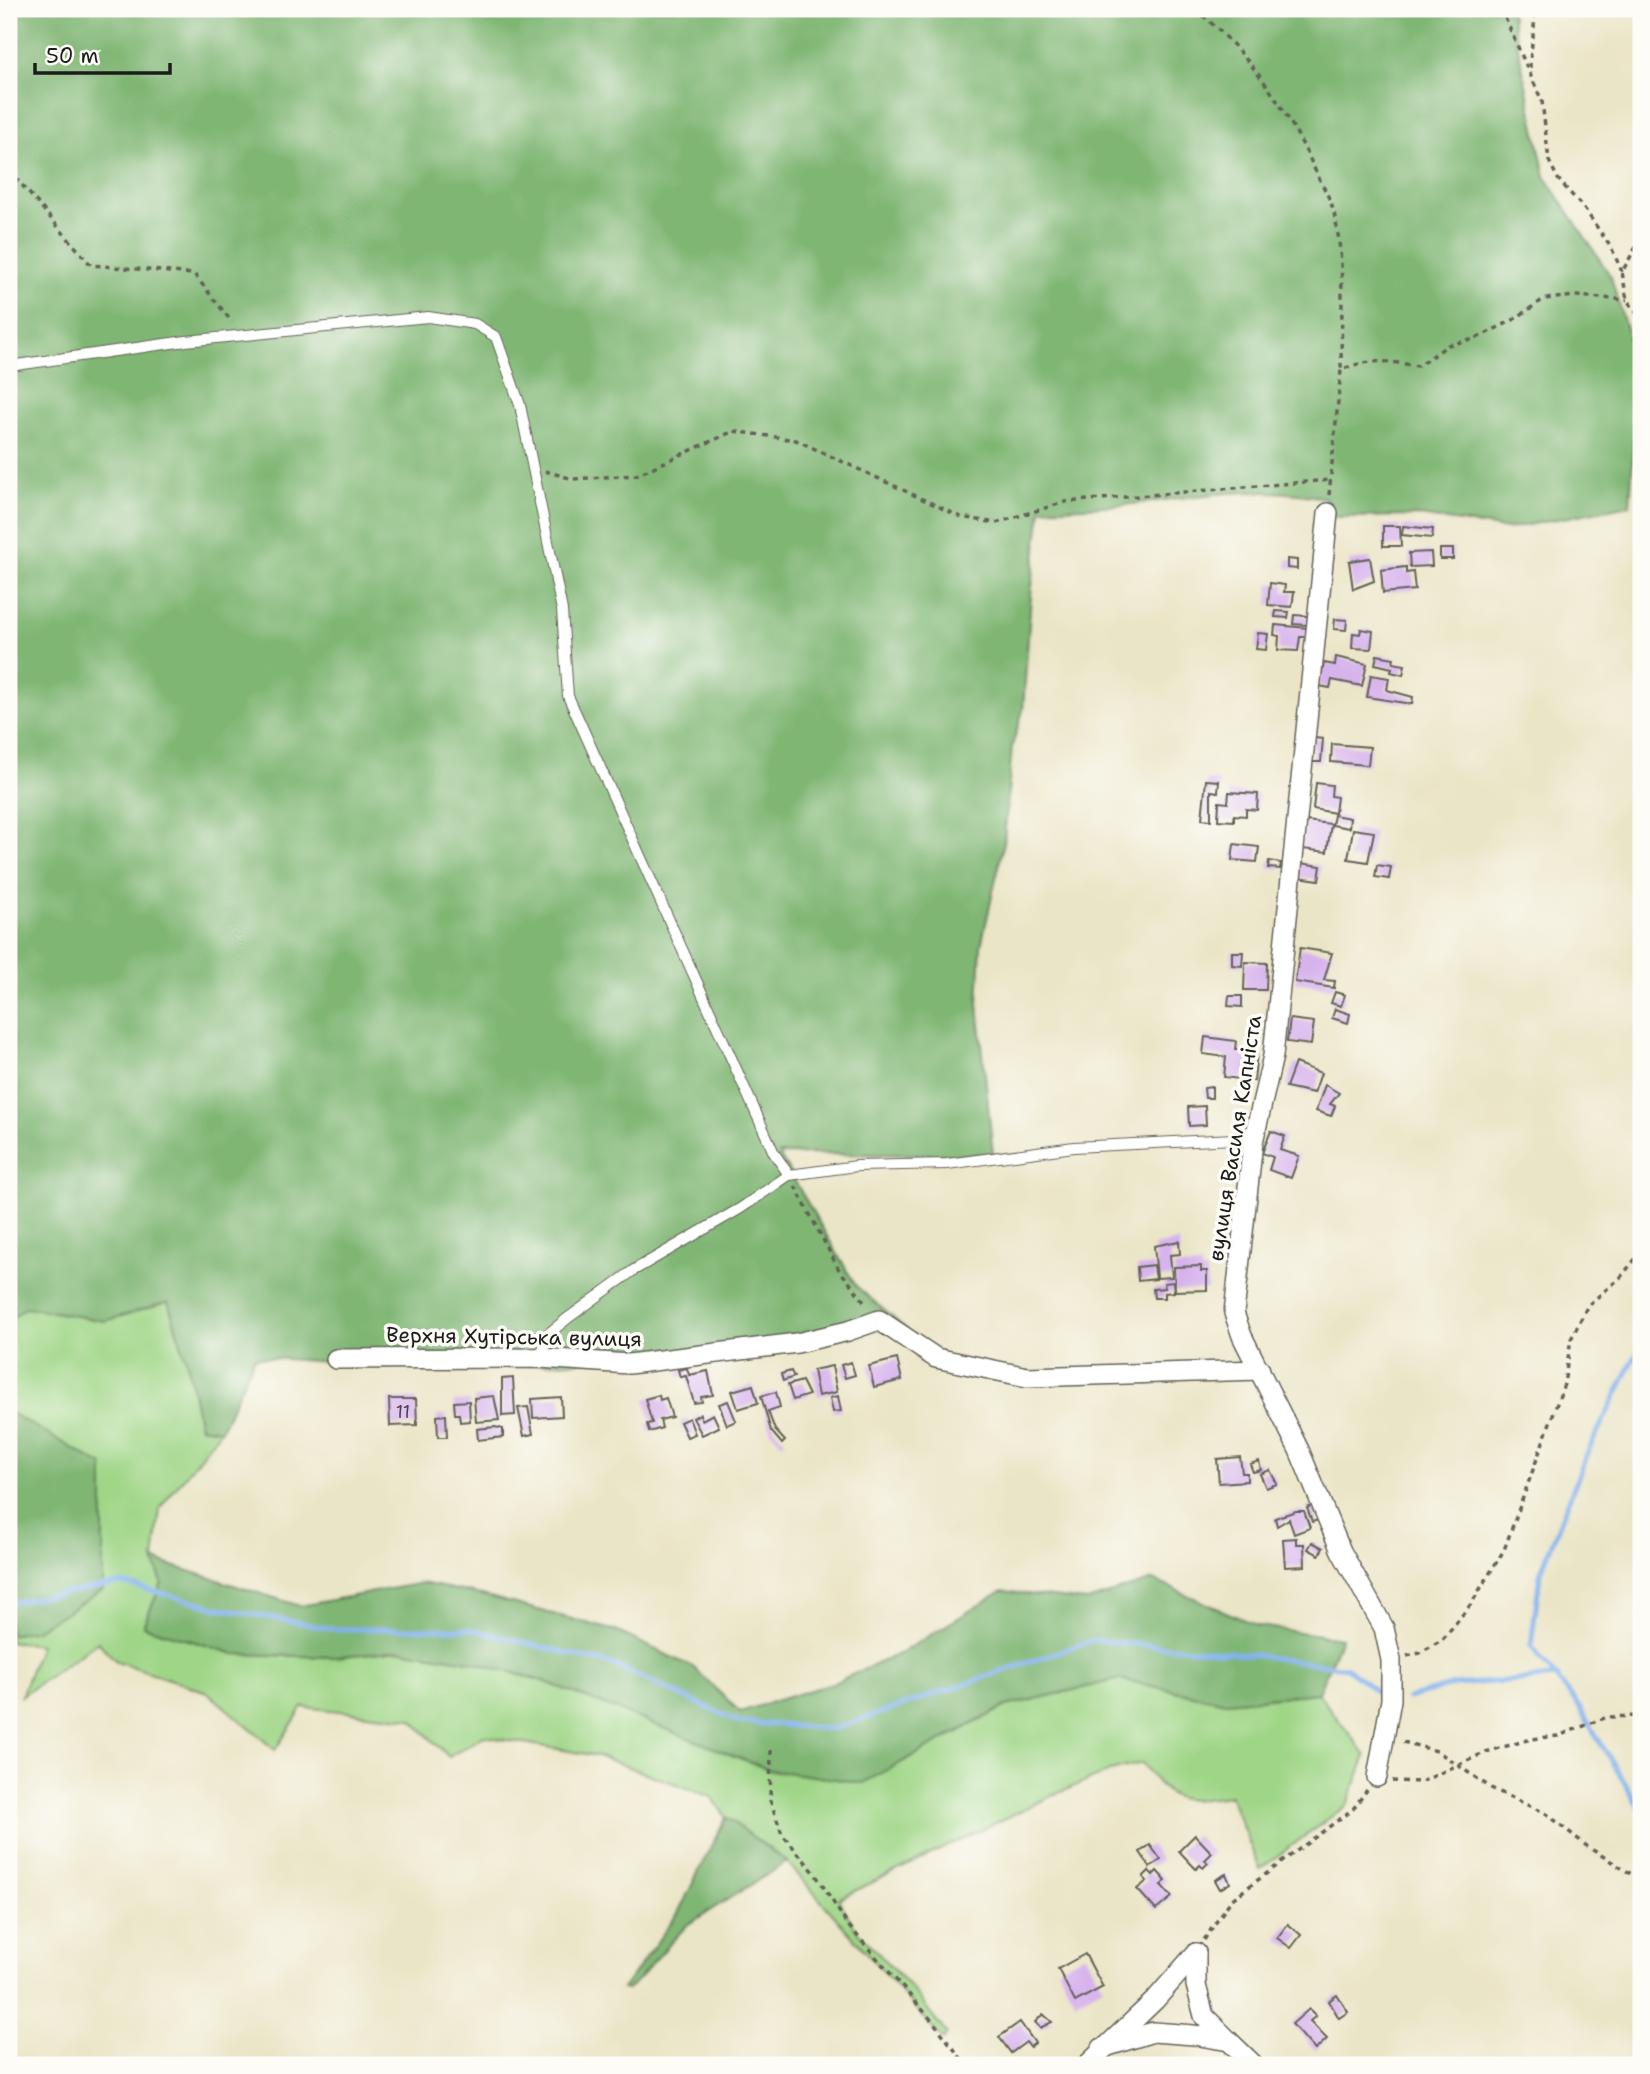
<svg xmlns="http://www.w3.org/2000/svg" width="1650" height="2074" font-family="'Shantell Sans',sans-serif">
  <rect width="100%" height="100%" fill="#fdfcf7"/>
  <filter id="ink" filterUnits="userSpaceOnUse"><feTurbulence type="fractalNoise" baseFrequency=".0143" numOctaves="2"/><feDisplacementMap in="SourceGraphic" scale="14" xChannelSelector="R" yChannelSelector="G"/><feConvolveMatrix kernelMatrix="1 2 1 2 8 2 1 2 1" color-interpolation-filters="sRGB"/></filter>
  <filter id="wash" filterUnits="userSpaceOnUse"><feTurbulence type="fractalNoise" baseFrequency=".00686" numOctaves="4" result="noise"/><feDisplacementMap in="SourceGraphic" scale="28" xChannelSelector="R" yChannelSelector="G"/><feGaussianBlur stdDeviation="1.57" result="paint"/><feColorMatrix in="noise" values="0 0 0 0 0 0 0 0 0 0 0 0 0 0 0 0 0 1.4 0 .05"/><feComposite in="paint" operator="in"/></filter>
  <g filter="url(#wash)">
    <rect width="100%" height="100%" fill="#ebe5c7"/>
    <path fill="#9fd586" stroke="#5e7851" stroke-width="2" d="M168,1302L188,1366L200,1427L221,1430L160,1508L154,1560L162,1583L143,1626L234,1654L334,1657L400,1650L469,1661L543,1681L863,1783L1006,1706L1120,1679L1225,1702L1318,1693L1366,1756L1347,1805L1260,1869L1230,1796C1178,1802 1174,1806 1142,1763L1110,1771L1049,1797L838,1899L857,1931L910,1987L947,2034L943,2040L787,1862L726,1817L712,1797L598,1756L484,1736L449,1757L411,1719L303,1707L275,1750L207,1692L116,1661L98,1642L21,1696L40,1645L9,1641V1635L36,1630L103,1466L9,1412V1320L26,1307L105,1321Z"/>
    <g fill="#7fb673" stroke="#4e6948" stroke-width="2">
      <path d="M9,9H1510L1545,176L1611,277L1638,370L1630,505L1507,529L1419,516L1334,517L1325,498C1267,486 1207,494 1149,502C1114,507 1077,507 1041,509L1031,595L1023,710L1012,746L1004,842L981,946L978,1003L993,1155L779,1154L856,1286L914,1336L878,1328L795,1348L540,1364L387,1366L255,1357L221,1430L200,1427L188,1366L168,1302L105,1321L26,1307L9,1320Z"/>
      <path d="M9,1412L103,1466V1590L36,1630L9,1635Z"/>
      <path d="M154,1560L300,1606L422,1583L482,1595L616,1631L693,1667L740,1712L836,1682L901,1653L1002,1591L1087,1601L1153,1580L1258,1626L1341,1638L1318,1693L1226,1702L1120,1679L1006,1706L863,1783L770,1770L543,1681L469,1661L400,1650L334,1657L235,1654L143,1626L162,1583Z"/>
      <path d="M726,1817L787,1862L687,1925L628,1990L623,1989L678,1913Z"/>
    </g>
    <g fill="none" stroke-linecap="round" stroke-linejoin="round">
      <g stroke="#83b2ee" stroke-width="5">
        <path d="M1641,1345L1587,1453L1540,1574L1531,1646L1577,1704L1641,1810"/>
        <path d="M9,1603L122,1583L219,1608L333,1629H470L614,1665L739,1722L834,1729L1093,1640L1246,1654L1347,1668L1378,1693"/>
        <path d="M1408,1698L1454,1685L1558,1677"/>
      </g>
    </g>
    <g id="blocks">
      <g fill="#d7b3ed">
        <path d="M1383,526H1400L1401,546H1383Z"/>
        <path d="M1403,526L1433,529L1432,538L1402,535Z"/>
        <rect x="1440" y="549" width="13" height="10"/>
        <path d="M1431,552L1432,566L1410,567L1409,553Z"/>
        <path d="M1370,558L1374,581L1353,589L1349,561Z"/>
        <path d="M1287,559L1297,560V569L1287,568Z"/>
        <path d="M1406,567V573L1413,572L1415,590L1383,593L1381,570Z"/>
        <path d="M1270,583L1285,585L1284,592H1294L1292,607L1268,605Z"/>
        <path d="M1276,611L1289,612L1288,618L1275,617Z"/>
        <path d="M1294,615L1308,616L1307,625L1293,624Z"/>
        <path d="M1335,619L1347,620L1346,630L1334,629Z"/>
        <path d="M1275,625L1308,628L1307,637H1300L1298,651L1278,650L1279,636L1274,635Z"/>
        <path d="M1361,629L1373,631L1371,649L1352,648L1353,633L1360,634Z"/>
        <path d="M1258,633L1268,634L1266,650L1256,649Z"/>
        <path d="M1377,655L1394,658L1393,663L1405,665L1403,675L1391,672L1392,668L1375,664Z"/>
        <path d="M1336,657L1367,664L1362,686L1332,680L1330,688L1319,686L1324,663L1335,665Z"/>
        <path d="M1371,675L1389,678L1387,690L1413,697L1412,704L1367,697Z"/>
        <path d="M1314,738L1323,739L1321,762H1312Z"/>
        <path d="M1332,744L1370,747L1368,765L1331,762Z"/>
        <path d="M1206,780L1219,781L1218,792L1211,791V820L1202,819Z"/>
        <path d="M1316,783L1332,785L1331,796L1337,797L1335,813L1313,809Z"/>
        <path d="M1229,792L1258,794L1257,810L1246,809V816L1234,815V821L1218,820L1219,802L1228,803Z"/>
        <path d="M1334,815L1350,818L1349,828L1332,825Z"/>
        <path d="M1306,821L1331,824L1327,852L1302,849Z"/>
        <path d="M1353,829L1374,832L1368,862L1348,859Z"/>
        <path d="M1234,844L1259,847L1257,862L1232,860Z"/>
        <path d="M1269,861L1281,863L1280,869L1268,868Z"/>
        <path d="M1300,863L1321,866L1319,880L1298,877Z"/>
        <path d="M1377,865L1391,867L1389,879L1375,877Z"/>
        <path d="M1300,948L1332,953L1324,980L1335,981L1334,988L1295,982Z"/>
        <path d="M1232,952H1243L1242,966L1232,965Z"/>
        <path d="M1245,962L1267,963L1266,990H1244Z"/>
        <path d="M1335,992L1345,995L1341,1006L1331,1003Z"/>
        <path d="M1229,996H1242V1007L1228,1006Z"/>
        <path d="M1335,1009L1350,1014L1348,1023L1332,1018Z"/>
        <path d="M1290,1019L1314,1022L1311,1045L1287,1042Z"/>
        <path d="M1205,1037L1236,1041L1235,1049L1257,1052L1254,1081L1224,1077L1226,1057L1203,1054Z"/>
        <path d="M1295,1063L1321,1073L1314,1093L1286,1087Z"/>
        <path d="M1325,1085L1339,1093L1330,1104L1335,1106L1331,1116L1316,1111Z"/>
        <path d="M1212,1087V1098H1205L1204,1088Z"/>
        <path d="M1205,1106L1206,1125L1189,1126L1188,1107Z"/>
        <path d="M1271,1131L1285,1136L1280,1150L1299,1156L1291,1178L1269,1170L1273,1157L1262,1153Z"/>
        <path d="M1179,1241L1180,1254L1170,1255L1172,1277L1157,1278L1154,1246Z"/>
        <path d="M1154,1265L1156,1279L1138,1281L1137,1267Z"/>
        <path d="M1201,1266V1271H1207V1290L1175,1291L1174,1267Z"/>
        <path d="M1173,1282L1174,1292L1165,1293V1298H1154L1153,1289L1165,1288L1164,1283Z"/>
        <path d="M897,1359L902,1380L874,1387L869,1366Z"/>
        <path d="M851,1362L855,1375L845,1378L841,1365Z"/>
        <path d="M832,1366L837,1392L818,1396L813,1370Z"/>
        <path d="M687,1368L689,1375L708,1371L713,1395L701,1397L702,1402L694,1403L686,1376L680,1377L678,1370Z"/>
        <path d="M791,1371L794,1377L783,1381L781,1374Z"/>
        <path d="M513,1378L515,1415L502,1416V1379Z"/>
        <path d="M802,1381L809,1395L793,1400L788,1385Z"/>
        <path d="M753,1385L758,1403L738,1409L732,1391Z"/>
        <path d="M776,1392L780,1407L768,1411L775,1430L785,1441L782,1444L771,1431L761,1396Z"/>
        <path d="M659,1395L660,1400L666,1398L672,1417L660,1420L662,1428L649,1432L647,1424L652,1423L645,1399Z"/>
        <path d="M494,1396L499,1420L476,1422L474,1398Z"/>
        <path d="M838,1396L841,1411L833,1412L830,1398Z"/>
        <path d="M561,1397L562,1416L533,1418L532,1399Z"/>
        <path d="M389,1399H416L417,1425L390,1426Z"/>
        <path d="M469,1401L470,1421L460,1422L459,1414H455L454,1402Z"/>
        <path d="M728,1401L736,1421L727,1425L719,1404Z"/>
        <path d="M528,1407L533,1434L524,1436L518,1408Z"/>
        <path d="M700,1414L702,1420L713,1414L719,1427L702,1435L693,1418Z"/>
        <path d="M446,1415L447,1437H438L437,1416Z"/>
        <path d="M689,1418L695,1434L687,1437L680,1422Z"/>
        <path d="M495,1427L503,1429V1437L478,1440L477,1429Z"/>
        <path d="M1240,1457L1242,1473H1247V1481L1219,1483L1217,1459Z"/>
        <path d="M1259,1461L1261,1470L1253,1472L1250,1464Z"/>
        <path d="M1270,1470L1277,1484L1266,1488L1260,1474Z"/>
        <path d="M1313,1505L1318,1520L1312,1522L1307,1508Z"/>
        <path d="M1296,1511H1304L1310,1528L1294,1534L1289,1519L1277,1526L1275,1518Z"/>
        <path d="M1296,1538V1544H1304L1305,1566L1285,1567L1283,1539Z"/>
        <path d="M1312,1542L1323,1548L1319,1555L1308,1549Z"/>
        <path d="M1195,1835L1212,1853L1205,1860L1208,1863L1203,1868L1200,1865L1196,1869L1179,1851Z"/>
        <path d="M1150,1845L1161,1860L1150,1867L1140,1852Z"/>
        <path d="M1149,1871L1153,1875L1157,1871L1166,1881L1161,1885L1172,1897L1156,1910L1137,1889L1147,1881L1143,1877Z"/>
        <path d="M1226,1874L1230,1883L1220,1889L1215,1880Z"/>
        <path d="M1288,1924L1301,1935L1291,1948L1277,1938Z"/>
        <path d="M1085,1954L1103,1987L1075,2002L1058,1969Z"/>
        <path d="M1337,1995L1348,2012L1339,2018L1329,2001Z"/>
        <path d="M1309,2009L1316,2016L1310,2021L1327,2039L1315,2050L1292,2024Z"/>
        <path d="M1043,2014L1052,2022L1040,2028L1035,2022Z"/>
        <path d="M1020,2022L1035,2043L1030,2047L1026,2042L1011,2053L999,2037Z"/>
      </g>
    </g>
  </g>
  <g filter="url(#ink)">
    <use href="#blocks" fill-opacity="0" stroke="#646258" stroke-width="2"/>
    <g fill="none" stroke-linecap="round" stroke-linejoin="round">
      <g stroke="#646258" stroke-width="12">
        <g id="service">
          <path d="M9,366L186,341L428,317L475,324L496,337L520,405L562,610L568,696L774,1153L789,1175L857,1166L947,1164L1074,1147L1234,1139L1253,1142"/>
          <path d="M540,1358L548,1334L568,1318L634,1270L741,1208L789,1175"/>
        </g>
      </g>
      <g stroke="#646258" stroke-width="22">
        <g id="minor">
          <path d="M1328,513L1273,1056L1253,1142L1234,1313L1242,1336L1299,1450L1341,1551L1384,1628L1391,1660V1700L1377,1777"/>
          <path d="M336,1359L540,1358L629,1364L797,1343L848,1331L879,1320L936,1358L1027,1377L1260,1370"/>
          <path d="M1196,1953V1985L1204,2016L1229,2041"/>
          <path d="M1102,2048L1153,2032L1194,2035L1229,2041L1254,2065"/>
          <path d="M1087,2065L1155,2000L1196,1953"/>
        </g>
      </g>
      <g stroke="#646258" stroke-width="3.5" stroke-dasharray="5 5" stroke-linecap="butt">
        <path d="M1195,9C1249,53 1286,107 1315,170C1321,183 1329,196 1333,209C1346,260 1341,318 1341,370"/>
        <path d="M1501,9L1542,101L1549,161L1558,179L1586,211L1612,249L1622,272"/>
        <path d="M1530,68C1530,47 1536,29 1534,9"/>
        <path d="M9,170L91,265L194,274L232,322"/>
        <path d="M1641,238L1622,272L1627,300L1641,319"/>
        <path d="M545,471L573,479L636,475L734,431L796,440L961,517L996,523L1065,502L1330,480"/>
        <path d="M1329,495L1341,370C1368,358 1390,361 1418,366L1448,345L1475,339L1513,320L1544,299L1577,296L1627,300"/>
        <path d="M795,1186L838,1268L867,1305"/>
        <path d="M1407,1656L1420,1653L1443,1639L1471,1604L1504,1550L1564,1384L1571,1339L1588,1305L1620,1278L1641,1252"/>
        <path d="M1403,1742L1437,1751L1491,1788L1547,1814L1588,1847L1641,1880"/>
        <path d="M771,1750L770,1800L782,1834L814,1872L847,1924L935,2024L966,2065"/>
        <path d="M1392,1781L1421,1782L1486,1752L1531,1739L1558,1736L1607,1717L1641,1716"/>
        <path d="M1204,1940L1231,1900L1353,1809L1367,1790"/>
      </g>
      <use href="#service" stroke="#fff" stroke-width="10"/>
      <use href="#minor" stroke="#fff" stroke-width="19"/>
    </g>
  </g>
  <g text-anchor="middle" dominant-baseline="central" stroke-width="7" stroke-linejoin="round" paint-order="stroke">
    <g font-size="18" fill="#4b4250">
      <text x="403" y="1412">11</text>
    </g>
    <g font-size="21" fill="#1c1c1c" stroke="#fdfcf7">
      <text transform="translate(1235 1138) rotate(-81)">вулиця Василя Капніста</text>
      <text transform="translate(514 1337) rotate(1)">Верхня Хутірська вулиця</text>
    </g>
  </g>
  <rect width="1650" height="2074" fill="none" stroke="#fdfcf7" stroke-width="35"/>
  <path d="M35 63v10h135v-10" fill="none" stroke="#1c1c1c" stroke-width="3.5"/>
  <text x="46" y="63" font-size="21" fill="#1c1c1c" stroke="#fdfcf7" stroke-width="5" paint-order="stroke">50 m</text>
</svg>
